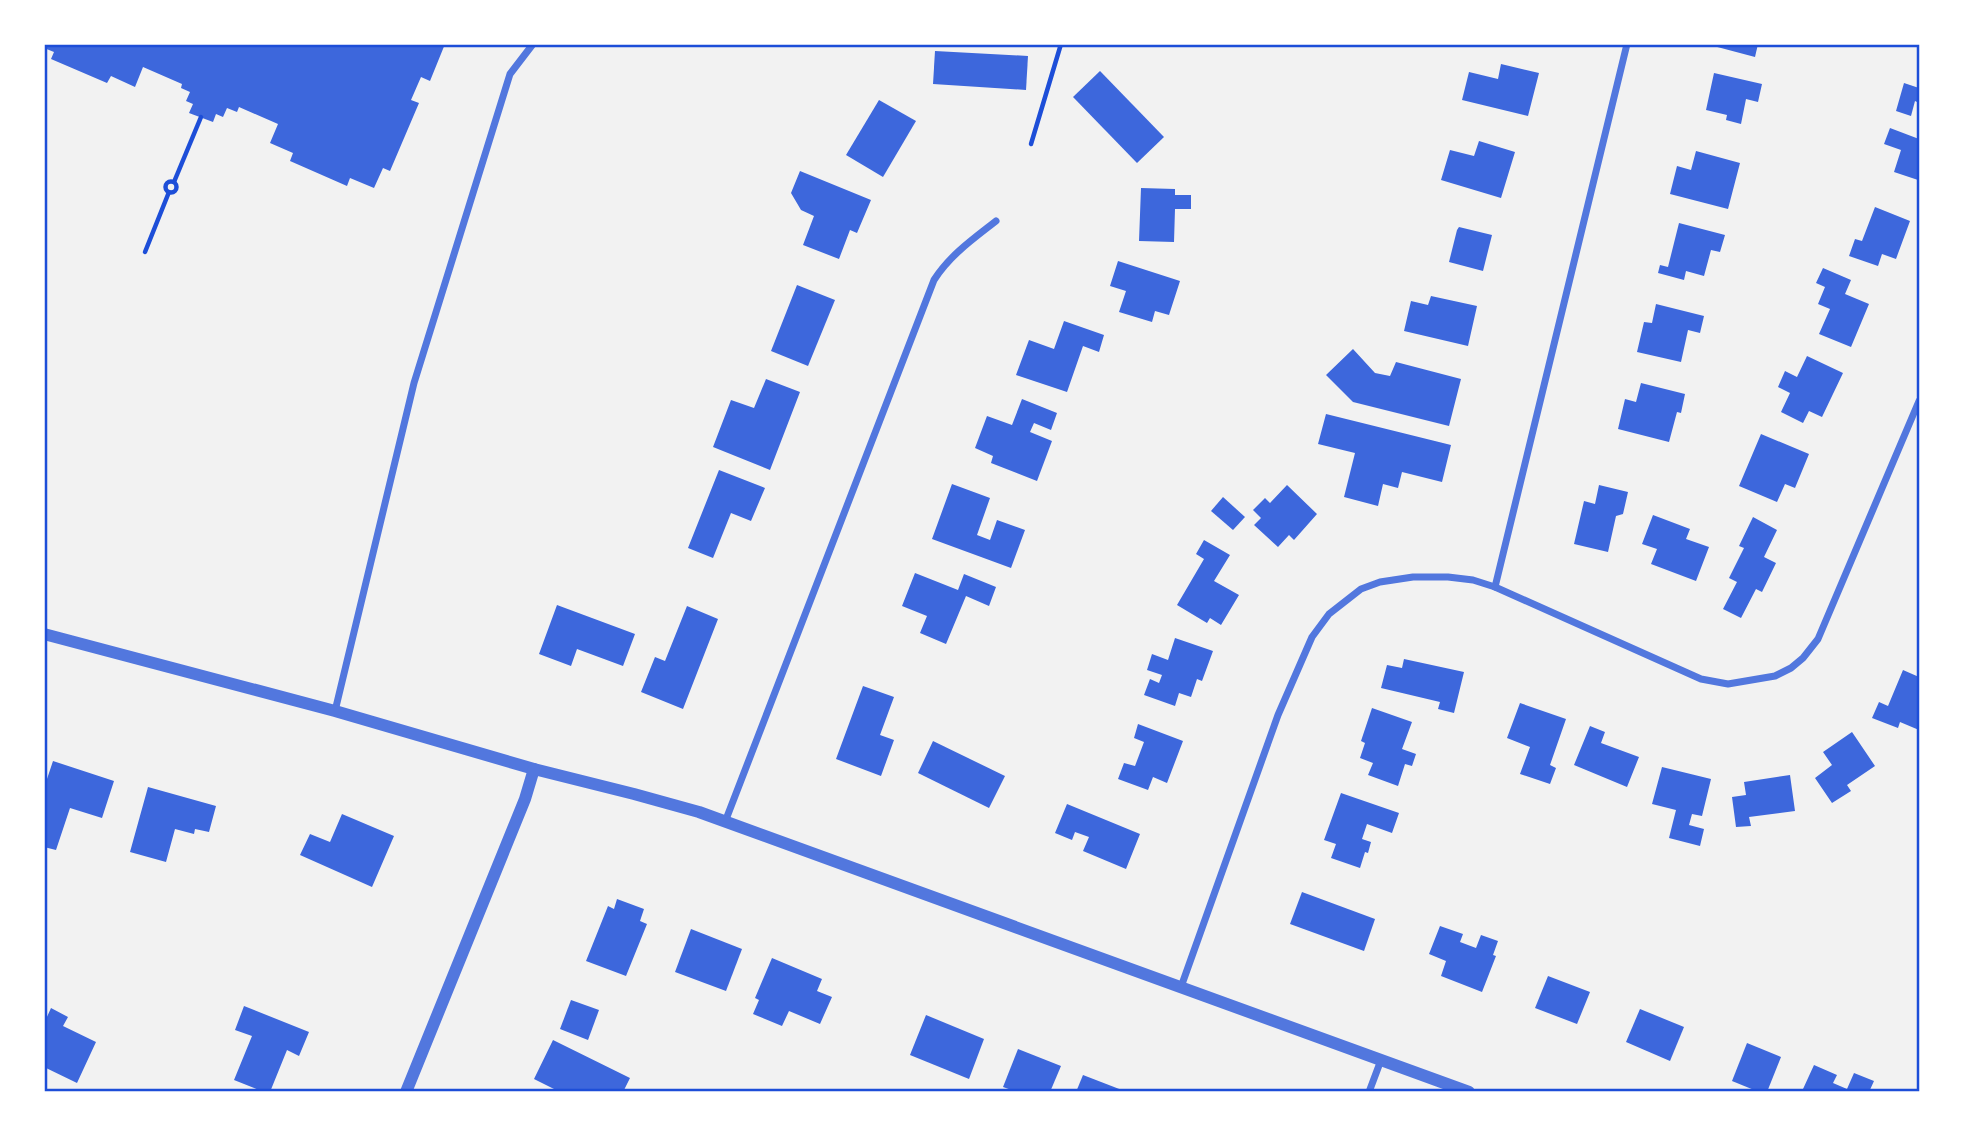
<svg xmlns="http://www.w3.org/2000/svg" width="1963" height="1136" font-family="'DejaVu Sans',sans-serif">
  <rect width="100%" height="100%" fill="#f2f2f2"/>
  <g fill="#3d67dc">
    <path d="M44,44H445L430,81L421,77L411,100L419,103L390,171L383,168L374,188L350,178L347,186L290,161L293,153L270,143L278,124L239,107L237,112L227,108L223,117L216,114L213,122L189,113L193,104L186,101L190,92L181,88L182,84L143,67L135,87L111,76L107,83L51,59L54,52L44,48Z"/>
    <path d="M1706,44H1758L1755,57Z"/>
    <path d="M935,51L1028,56L1026,90L933,84Z"/>
    <path d="M1501,64L1539,73L1528,116L1462,100L1469,72L1498,79Z"/>
    <path d="M1100,71L1164,137L1137,163L1073,97Z"/>
    <path d="M1714,73L1762,84L1758,102L1746,99L1741,124L1726,120L1727,115L1706,110Z"/>
    <path d="M1904,83L1919,88V103L1915,101L1911,116L1896,111Z"/>
    <path d="M879,100L916,121L883,177L846,155Z"/>
    <path d="M1890,128L1919,139L1918,180L1894,172L1901,150L1884,144Z"/>
    <path d="M1479,141L1515,152L1501,198L1441,180L1450,150L1474,156Z"/>
    <path d="M1696,151L1740,163L1728,209L1670,194L1677,166L1691,170Z"/>
    <path d="M800,171L871,200L857,233L850,230L839,259L803,245L814,216L801,210L791,193Z"/>
    <path d="M1141,188L1175,189V195H1191V209H1175L1174,242L1139,241Z"/>
    <path d="M1875,207L1910,221L1896,259L1882,254L1878,266L1849,256L1855,239L1862,241Z"/>
    <path d="M1679,223L1725,235L1720,252L1711,250L1704,276L1686,271L1684,280L1658,273L1660,265L1668,267Z"/>
    <path d="M1459,227L1492,235L1483,271L1449,262L1457,230Z"/>
    <path d="M1118,261L1180,281L1169,315L1155,311L1152,322L1119,312L1126,291L1110,286Z"/>
    <path d="M1823,268L1851,280L1845,294L1869,304L1851,347L1819,334L1830,309L1818,304L1825,287L1816,283Z"/>
    <path d="M797,285L835,300L808,366L771,351Z"/>
    <path d="M1431,296L1477,306L1468,346L1404,331L1411,301L1428,305Z"/>
    <path d="M1656,304L1704,316L1700,333L1688,330L1681,362L1637,352L1644,322L1652,323Z"/>
    <path d="M1064,321L1104,335L1099,352L1083,346L1067,392L1016,375L1029,340L1054,349Z"/>
    <path d="M1353,349L1375,373L1390,376L1396,362L1461,379L1449,426L1353,402L1326,375Z"/>
    <path d="M1807,356L1843,373L1822,417L1809,411L1803,423L1781,412L1790,393L1778,387L1785,371L1797,377Z"/>
    <path d="M766,379L800,392L770,470L713,447L731,400L754,408Z"/>
    <path d="M1641,383L1685,394L1681,413L1677,412L1669,442L1618,429L1625,399L1636,402Z"/>
    <path d="M1022,399L1057,413L1051,430L1034,423L1030,432L1052,441L1037,481L991,463L993,456L975,448L987,416L1012,425Z"/>
    <path d="M1326,414L1451,445L1442,482L1402,472L1398,488L1383,484L1378,506L1344,497L1355,453L1318,444Z"/>
    <path d="M1761,434L1809,454L1795,488L1785,484L1777,502L1739,486Z"/>
    <path d="M719,470L765,488L751,521L731,513L713,558L688,548Z"/>
    <path d="M952,484L990,498L977,535L990,540L997,520L1025,530L1011,568L932,539Z"/>
    <path d="M1287,485L1317,514L1294,540L1289,535L1278,547L1254,525L1261,518L1253,510L1265,498L1270,503Z"/>
    <path d="M1599,485L1628,492L1623,514L1616,516L1608,552L1574,544L1584,501L1595,504Z"/>
    <path d="M1223,497L1245,517L1233,530L1211,511Z"/>
    <path d="M1653,515L1690,529L1686,539L1709,547L1696,581L1651,564L1657,549L1642,544Z"/>
    <path d="M1753,517L1777,530L1764,557L1776,563L1762,592L1756,589L1741,618L1723,609L1737,582L1729,578L1744,548L1739,546Z"/>
    <path d="M1204,540L1230,555L1214,581L1239,595L1221,625L1210,618L1207,623L1177,605L1204,559L1196,554Z"/>
    <path d="M915,573L958,590L964,574L996,587L989,606L966,596L946,644L920,633L927,616L902,606Z"/>
    <path d="M557,605L635,634L623,666L577,649L571,666L539,654Z"/>
    <path d="M687,606L718,619L683,709L641,692L655,657L665,661Z"/>
    <path d="M1175,638L1213,651L1202,681L1197,679L1191,697L1179,693L1175,706L1144,695L1150,679L1159,683L1162,675L1147,670L1152,654L1168,660Z"/>
    <path d="M1404,659L1464,672L1454,713L1438,709L1440,702L1381,688L1387,665L1402,668Z"/>
    <path d="M1903,670L1919,677V730L1900,722L1898,728L1872,718L1879,702L1888,706Z"/>
    <path d="M863,686L894,697L880,735L894,740L881,776L836,759Z"/>
    <path d="M1520,703L1566,719L1550,765L1556,768L1550,784L1520,774L1530,747L1507,738Z"/>
    <path d="M1372,708L1412,722L1402,749L1416,754L1412,766L1405,764L1398,786L1368,775L1373,763L1360,758L1365,743L1361,741Z"/>
    <path d="M1138,724L1183,741L1167,783L1153,777L1148,790L1118,779L1124,763L1135,766L1144,742L1134,738Z"/>
    <path d="M1590,726L1605,732L1601,743L1639,757L1627,787L1574,765Z"/>
    <path d="M1852,732L1875,766L1847,785L1851,791L1832,803L1815,778L1832,765L1823,752Z"/>
    <path d="M933,741L1005,776L989,808L918,773Z"/>
    <path d="M53,761L114,781L102,818L70,808L56,850L44,847V788Z"/>
    <path d="M1662,767L1711,779L1702,816L1692,814L1689,825L1704,829L1700,846L1669,838L1676,810L1652,804Z"/>
    <path d="M1790,775L1795,811L1749,817L1751,826L1736,827L1732,797L1746,795L1744,782Z"/>
    <path d="M148,787L216,806L209,832L195,829L194,834L175,829L166,862L130,852Z"/>
    <path d="M1341,793L1399,813L1392,833L1367,824L1362,839L1371,842L1368,853L1365,852L1360,868L1331,858L1336,844L1324,840Z"/>
    <path d="M1067,804L1140,834L1126,869L1083,851L1089,837L1075,832L1072,840L1055,833Z"/>
    <path d="M342,814L394,836L372,887L300,855L310,834L330,842Z"/>
    <path d="M1302,892L1375,919L1364,951L1290,924Z"/>
    <path d="M617,899L644,909L640,921L647,924L626,976L586,961L608,906L614,909Z"/>
    <path d="M1440,926L1463,934L1460,942L1476,948L1481,935L1498,941L1493,955L1496,956L1482,992L1441,976L1446,961L1429,954Z"/>
    <path d="M691,929L742,949L726,991L675,972Z"/>
    <path d="M772,958L822,979L817,991L832,997L820,1024L789,1011L782,1026L753,1014L759,1000L755,998Z"/>
    <path d="M1548,976L1590,992L1577,1024L1535,1008Z"/>
    <path d="M571,1000L599,1010L588,1040L560,1029Z"/>
    <path d="M244,1006L309,1032L299,1056L287,1050L270,1092H264L234,1080L252,1036L235,1030Z"/>
    <path d="M51,1008L68,1017L63,1026L96,1042L77,1083L44,1067V1018L46,1019Z"/>
    <path d="M1640,1009L1684,1027L1670,1061L1626,1042Z"/>
    <path d="M926,1015L984,1039L969,1079L910,1055Z"/>
    <path d="M553,1040L630,1078L623,1092H555L556,1090L534,1079Z"/>
    <path d="M1747,1043L1781,1057L1767,1092H1759L1732,1081Z"/>
    <path d="M1018,1049L1061,1066L1050,1092H1017L1003,1087Z"/>
    <path d="M1814,1065L1837,1075L1833,1083L1847,1089L1854,1073L1874,1081L1869,1092H1810L1803,1089Z"/>
    <path d="M1083,1075L1127,1092H1076Z"/>
  </g>
  <g fill="none" stroke-linecap="round" stroke-linejoin="round">
    <g stroke="#1d4ed8" stroke-width="4.5">
      <path d="M1031,144L1061,44"/>
      <circle cx="171" cy="187" r="5.5"/>
      <path d="M174,182L201,117"/>
      <path d="M145,252L169,192"/>
    </g>
    <g stroke="#5277de" stroke-width="7">
      <path d="M1495,587L1627,44"/>
      <path d="M335,711L414,383L510,74L533,44"/>
      <path d="M725,822L934,280C950,255 973,239 996,221"/>
      <path d="M1181,987L1278,715L1312,637L1329,614L1361,589L1380,582L1413,577H1448L1473,580L1495,587L1701,679L1728,684L1775,676L1791,668L1803,658L1818,639L1919,401"/>
      <path d="M1369,1092L1381,1060"/>
    </g>
    <g stroke="#5277de" stroke-width="12">
      <path d="M44,634L335,711L534,769L634,794L699,812L1469,1092"/>
      <path d="M406,1092L525,799L534,769"/>
    </g>
  </g>
  <rect width="1963" height="1136" fill="none" stroke="#ffffff" stroke-width="91"/>
  <rect x="46" y="46" width="1872" height="1044" fill="none" stroke="#1d4ed8" stroke-width="2.5"/>
</svg>
